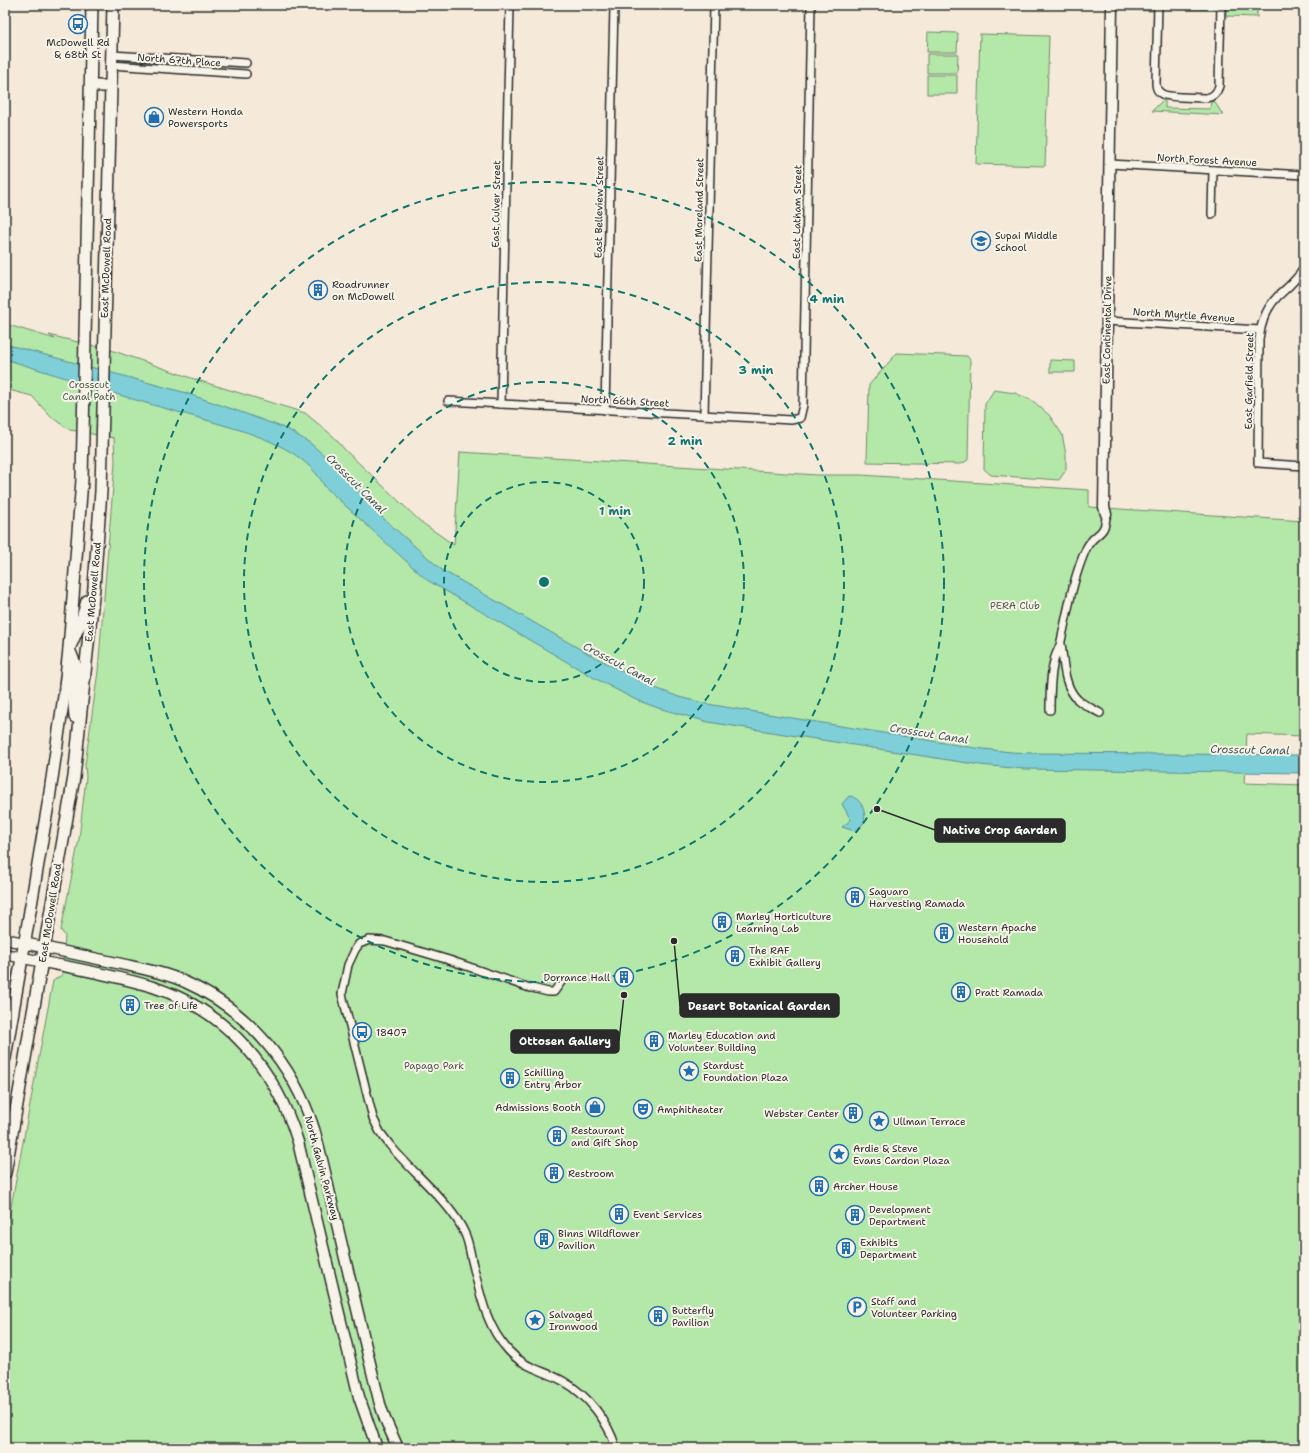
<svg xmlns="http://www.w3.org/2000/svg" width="1309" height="1453" font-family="'Shantell Sans',sans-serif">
  <rect width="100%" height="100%" fill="#f5e9d9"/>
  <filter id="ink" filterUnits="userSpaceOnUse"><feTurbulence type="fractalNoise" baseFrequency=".025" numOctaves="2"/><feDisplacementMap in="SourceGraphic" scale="8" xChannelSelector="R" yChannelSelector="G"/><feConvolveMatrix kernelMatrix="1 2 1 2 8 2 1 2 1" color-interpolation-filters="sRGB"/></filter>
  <g filter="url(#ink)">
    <g fill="#b4e8a9" stroke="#708a6a">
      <path d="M1127,5H1152L1154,7V11L1127,10Z"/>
      <path d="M1166,5H1211L1215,10L1163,8Z"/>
      <path d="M1232,6L1257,7V17L1226,16V11Z"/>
      <path d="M928,32L958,33L957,52H927Z"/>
      <path d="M980,34L1049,36L1045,166L976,164Z"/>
      <path d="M927,54H958L957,73H927Z"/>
      <rect x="927" y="75" width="30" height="19"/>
      <path d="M1163,100L1165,101V108L1210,109L1211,102L1214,101L1223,115L1152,111Z"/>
      <path d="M5,324L55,339L49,335L111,350L197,380L305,413L333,436L345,450L421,522L454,545L460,452L817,475H861L1089,490V507L1304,521V736L1247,734L1244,783L1304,785V1448H5V1239L53,981L62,975L65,936L61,930L79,839L86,777L85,765L98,671L115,462L114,438L70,430L51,417L32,396L5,389Z"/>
      <path d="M897,353L967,356L970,360L968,460L961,464L867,462L869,385Z"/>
      <path d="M1050,360L1075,361V372H1050Z"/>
      <path d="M994,390L1015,393L1033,401L1049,415L1062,434L1066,455V470L1059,480L991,475L984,469L985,404Z"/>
      <path d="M5,964L12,970L5,1010Z"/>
    </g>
    <g fill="#7ecfd7" stroke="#5d8d92">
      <path d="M5,344L183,392L238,411L287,429L310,443L342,471L385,520L442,570L580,649L642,682L658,689L679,697L707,704L975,748L1011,752L1032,753L1304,755V773L1024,769L980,765L708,722L658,708L634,699L596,679L427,580L407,562L325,487C304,446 247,432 206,420C175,411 144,403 113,393C77,382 41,370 5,359Z"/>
      <path d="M849,796C860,797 867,811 864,822C862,826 858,829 854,831L842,827L851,820L842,804Z"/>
    </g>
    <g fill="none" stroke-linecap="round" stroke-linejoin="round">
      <g stroke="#2b2b2b" stroke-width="10">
        <g id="street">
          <path d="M1158,5L1156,83C1156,88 1158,92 1162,94C1168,98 1197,97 1206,98C1213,97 1217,93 1219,86L1221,5"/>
          <path d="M111,55L246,63"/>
          <path d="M111,65L246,74"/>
          <path d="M1110,164L1304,175"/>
          <path d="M1212,214L1213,170"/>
          <path d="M1304,268C1297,280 1288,287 1278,296C1266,308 1261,322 1259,339L1258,463L1304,466"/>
          <path d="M1107,321L1260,330"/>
          <path d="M448,401L791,420L800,418L803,405L811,5"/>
          <path d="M501,404L510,5"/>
          <path d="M605,410L614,5"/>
          <path d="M704,415L714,5"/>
          <path d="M1061,644C1064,662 1063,686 1078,700C1084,705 1093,709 1100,713"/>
          <path d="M1050,710C1050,694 1050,677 1054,661C1055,654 1060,648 1061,641C1068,610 1073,578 1086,549C1094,531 1106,538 1106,514"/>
          <path d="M530,988L449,960L385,941L369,940L359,944L355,950L348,965L342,994L373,1118L380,1132L389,1144C411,1172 451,1202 465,1234C469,1243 470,1252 472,1261C480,1292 485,1325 508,1350C525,1369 542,1369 563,1381C588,1395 608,1421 616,1448"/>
          <path d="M532,988L548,992H554L561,982"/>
        </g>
      </g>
      <g stroke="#2b2b2b" stroke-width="13">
        <g id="secondary">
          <path d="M1106,514L1104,507L1112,5"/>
          <path d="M5,939C42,947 80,955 117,963C139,968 164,972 185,982C248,1010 293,1064 314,1129C323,1160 329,1192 337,1224C351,1284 365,1344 380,1404L385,1419L398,1448"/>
          <path d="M5,954C54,965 105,972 153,987C228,1011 276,1070 298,1142L359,1397L377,1448"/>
        </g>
      </g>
      <g stroke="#2b2b2b" stroke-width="14">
        <g id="primary">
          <path d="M91,86H111"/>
          <path d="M75,717L74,703L77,669L69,649L82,619L87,601"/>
          <path d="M5,1058L49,799L64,696L69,649L82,480L92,5"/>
          <path d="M5,1173L74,777L94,587L101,491L113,5"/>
        </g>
      </g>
      <use href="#street" stroke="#f7f3e8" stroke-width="7"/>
      <use href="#secondary" stroke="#f7f3e8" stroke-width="10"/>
      <use href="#primary" stroke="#f7f3e8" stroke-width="11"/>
    </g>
  </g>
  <g fill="none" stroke="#0f766e" stroke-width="2" stroke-dasharray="7 5">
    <circle cx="544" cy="582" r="100"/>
    <circle cx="544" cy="582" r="200"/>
    <circle cx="544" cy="582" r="300"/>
    <circle cx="544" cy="582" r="400"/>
  </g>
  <defs>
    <g id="bus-ring" transform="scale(1)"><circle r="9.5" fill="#f7f3e8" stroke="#1f6fb2" stroke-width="1.5"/><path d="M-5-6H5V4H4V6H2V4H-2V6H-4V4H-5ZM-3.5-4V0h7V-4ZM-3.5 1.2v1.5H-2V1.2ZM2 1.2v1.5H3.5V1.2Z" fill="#1f6fb2"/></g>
    <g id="shop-ring" transform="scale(1)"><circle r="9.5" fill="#f7f3e8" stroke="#1f6fb2" stroke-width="1.5"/><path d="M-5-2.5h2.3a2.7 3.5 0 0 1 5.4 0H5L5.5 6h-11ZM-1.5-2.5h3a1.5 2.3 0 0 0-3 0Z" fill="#1f6fb2"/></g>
    <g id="school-ring" transform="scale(1)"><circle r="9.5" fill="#f7f3e8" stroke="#1f6fb2" stroke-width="1.5"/><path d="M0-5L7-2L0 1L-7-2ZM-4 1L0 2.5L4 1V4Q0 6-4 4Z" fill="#1f6fb2"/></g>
    <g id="building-ring" transform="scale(1)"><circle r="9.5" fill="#f7f3e8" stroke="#1f6fb2" stroke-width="1.5"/><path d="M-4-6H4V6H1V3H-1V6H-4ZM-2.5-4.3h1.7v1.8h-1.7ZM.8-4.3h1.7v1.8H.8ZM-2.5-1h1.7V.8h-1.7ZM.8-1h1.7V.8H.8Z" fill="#1f6fb2"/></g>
    <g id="sight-ring" transform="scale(1)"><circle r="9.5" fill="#f7f3e8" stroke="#1f6fb2" stroke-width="1.5"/><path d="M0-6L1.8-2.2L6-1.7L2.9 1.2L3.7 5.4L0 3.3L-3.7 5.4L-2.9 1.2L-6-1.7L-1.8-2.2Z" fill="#1f6fb2"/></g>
    <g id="theatre-ring" transform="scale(1)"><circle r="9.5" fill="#f7f3e8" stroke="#1f6fb2" stroke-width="1.5"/><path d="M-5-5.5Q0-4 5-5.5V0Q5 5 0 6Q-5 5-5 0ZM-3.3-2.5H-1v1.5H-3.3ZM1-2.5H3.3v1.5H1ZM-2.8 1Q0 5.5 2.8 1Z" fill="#1f6fb2"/></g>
    <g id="parking-ring" transform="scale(1)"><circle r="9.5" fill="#f7f3e8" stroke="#1f6fb2" stroke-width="1.5"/><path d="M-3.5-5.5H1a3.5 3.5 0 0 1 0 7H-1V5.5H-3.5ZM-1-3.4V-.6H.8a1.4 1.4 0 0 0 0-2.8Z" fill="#1f6fb2"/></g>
  </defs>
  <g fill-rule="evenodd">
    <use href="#bus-ring" x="78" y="24"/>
    <use href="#shop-ring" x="154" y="117"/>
    <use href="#school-ring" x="981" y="241"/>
    <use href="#building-ring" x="318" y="290"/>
    <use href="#building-ring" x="855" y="897"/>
    <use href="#building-ring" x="722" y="922"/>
    <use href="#building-ring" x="944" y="933"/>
    <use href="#building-ring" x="735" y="956"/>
    <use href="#building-ring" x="624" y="977"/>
    <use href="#building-ring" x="961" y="992"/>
    <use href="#building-ring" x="130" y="1005"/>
    <use href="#bus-ring" x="362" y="1032"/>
    <use href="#building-ring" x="654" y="1041"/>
    <use href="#sight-ring" x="689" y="1071"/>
    <use href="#building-ring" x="510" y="1078"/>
    <use href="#shop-ring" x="595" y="1107"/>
    <use href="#theatre-ring" x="643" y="1109"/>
    <use href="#building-ring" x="853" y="1113"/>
    <use href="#sight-ring" x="879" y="1121"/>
    <use href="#building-ring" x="557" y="1136"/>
    <use href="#sight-ring" x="839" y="1154"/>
    <use href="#building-ring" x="554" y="1173"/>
    <use href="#building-ring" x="819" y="1186"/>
    <use href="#building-ring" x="619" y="1214"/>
    <use href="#building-ring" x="855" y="1215"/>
    <use href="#building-ring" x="544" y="1239"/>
    <use href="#building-ring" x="846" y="1248"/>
    <use href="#parking-ring" x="857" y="1307"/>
    <use href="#building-ring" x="658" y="1316"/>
    <use href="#sight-ring" x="535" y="1320"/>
  </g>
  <g text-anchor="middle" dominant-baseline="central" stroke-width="4" stroke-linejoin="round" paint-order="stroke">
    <g font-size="10" fill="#2b2b2b" stroke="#f7f3e8" text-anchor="start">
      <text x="78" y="42" text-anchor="middle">McDowell Rd<tspan x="78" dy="12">&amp; 68th St</tspan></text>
      <text x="168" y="111">Western Honda<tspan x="168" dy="12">Powersports</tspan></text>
      <text x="995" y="235">Supai Middle<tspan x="995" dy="12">School</tspan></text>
      <text x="332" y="284">Roadrunner<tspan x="332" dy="12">on McDowell</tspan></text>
      <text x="869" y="891">Saguaro<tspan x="869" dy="12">Harvesting Ramada</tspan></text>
      <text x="736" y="916">Marley Horticulture<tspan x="736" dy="12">Learning Lab</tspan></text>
      <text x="958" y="927">Western Apache<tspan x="958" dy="12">Household</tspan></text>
      <text x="749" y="950">The RAF<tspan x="749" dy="12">Exhibit Gallery</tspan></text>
      <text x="610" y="977" text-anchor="end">Dorrance Hall</text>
      <text x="975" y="992">Pratt Ramada</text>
      <text x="144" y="1005">Tree of Life</text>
      <text x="376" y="1032">18407</text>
      <text x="668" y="1035">Marley Education and<tspan x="668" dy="12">Volunteer Building</tspan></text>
      <text x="703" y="1065">Stardust<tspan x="703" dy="12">Foundation Plaza</tspan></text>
      <text x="524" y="1072">Schilling<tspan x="524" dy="12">Entry Arbor</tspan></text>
      <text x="581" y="1107" text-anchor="end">Admissions Booth</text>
      <text x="657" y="1109">Amphitheater</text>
      <text x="839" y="1113" text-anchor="end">Webster Center</text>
      <text x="893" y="1121">Ullman Terrace</text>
      <text x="571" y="1130">Restaurant<tspan x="571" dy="12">and Gift Shop</tspan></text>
      <text x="853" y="1148">Ardie &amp; Steve<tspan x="853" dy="12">Evans Cardon Plaza</tspan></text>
      <text x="568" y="1173">Restroom</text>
      <text x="833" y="1186">Archer House</text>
      <text x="869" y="1209">Development<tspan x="869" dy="12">Department</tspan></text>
      <text x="633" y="1214">Event Services</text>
      <text x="558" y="1233">Binns Wildflower<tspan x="558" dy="12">Pavilion</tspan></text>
      <text x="860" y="1242">Exhibits<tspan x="860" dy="12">Department</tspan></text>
      <text x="871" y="1301">Staff and<tspan x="871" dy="12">Volunteer Parking</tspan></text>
      <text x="672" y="1310">Butterfly<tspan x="672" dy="12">Pavilion</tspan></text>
      <text x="549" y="1314">Salvaged<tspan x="549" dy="12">Ironwood</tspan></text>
    </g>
    <g font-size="10" fill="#2b2b2b" stroke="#f7f3e8">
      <text transform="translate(179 60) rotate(4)">North 67th Place</text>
      <text transform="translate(1207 160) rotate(3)">North Forest Avenue</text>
      <text transform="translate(496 204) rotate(-89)">East Culver Street</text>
      <text transform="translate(599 207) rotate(-89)">East Belleview Street</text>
      <text transform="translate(699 210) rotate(-89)">East Moreland Street</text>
      <text transform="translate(797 212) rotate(-89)">East Latham Street</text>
      <text transform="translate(106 268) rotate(-88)">East McDowell Road</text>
      <text transform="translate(1184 315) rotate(4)">North Myrtle Avenue</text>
      <text transform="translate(1107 330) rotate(-89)">East Continental Drive</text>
      <text transform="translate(1249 381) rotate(-89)">East Garfield Street</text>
      <text transform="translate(625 401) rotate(3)">North 66th Street</text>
      <text transform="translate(93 592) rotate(-85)">East McDowell Road</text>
      <text transform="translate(50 913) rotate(-81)">East McDowell Road</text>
      <text transform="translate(322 1168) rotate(75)">North Galvin Parkway</text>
    </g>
    <g font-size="10" fill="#4d5a4a" stroke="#f7f3e8">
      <text x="89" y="384">Crosscut<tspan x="89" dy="12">Canal Path</tspan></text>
      <text x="1015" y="605">PERA Club</text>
      <text x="434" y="1065">Papago Park</text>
    </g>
    <g font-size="11" font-style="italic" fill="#405456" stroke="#f7f3e8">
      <text transform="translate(356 484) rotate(45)">Crosscut Canal</text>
      <text transform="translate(619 664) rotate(28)">Crosscut Canal</text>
      <text transform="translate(929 734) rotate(9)">Crosscut Canal</text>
      <text transform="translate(1250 750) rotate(1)">Crosscut Canal</text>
    </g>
  </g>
  <circle cx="544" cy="582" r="6" fill="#0f766e" stroke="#f7f3e8" stroke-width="2"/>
  <g font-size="12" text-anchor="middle" font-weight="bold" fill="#0f766e" stroke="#f7f3e8" stroke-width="4" stroke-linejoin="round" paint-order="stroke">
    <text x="827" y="303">4 min</text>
    <text x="756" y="374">3 min</text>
    <text x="685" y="445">2 min</text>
    <text x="615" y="515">1 min</text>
  </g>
  <path fill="none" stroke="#2b2b2b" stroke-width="1.5" d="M877 809L935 830M674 941L680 1006M624 995L619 1041"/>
  <g fill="#2b2b2b" stroke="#f7f3e8" stroke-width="1.5">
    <circle cx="877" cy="809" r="4"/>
    <circle cx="674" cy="941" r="4"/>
    <circle cx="624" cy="995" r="4"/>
  </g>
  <g fill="#2b2b2b" stroke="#2b2b2b" stroke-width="1.5">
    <rect x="935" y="819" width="130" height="23" rx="4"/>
    <rect x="680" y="994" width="159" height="23" rx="4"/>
    <rect x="511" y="1030" width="108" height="23" rx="4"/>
  </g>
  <g font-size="11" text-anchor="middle" font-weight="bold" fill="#fff">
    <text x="1000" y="834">Native Crop Garden</text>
    <text x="759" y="1010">Desert Botanical Garden</text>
    <text x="565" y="1045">Ottosen Gallery</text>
  </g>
  <rect width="1309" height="1453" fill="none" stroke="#f7f3e8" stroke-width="20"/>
  <rect x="10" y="10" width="1289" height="1433" fill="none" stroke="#2b2b2b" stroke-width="1.5" filter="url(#ink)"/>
</svg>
